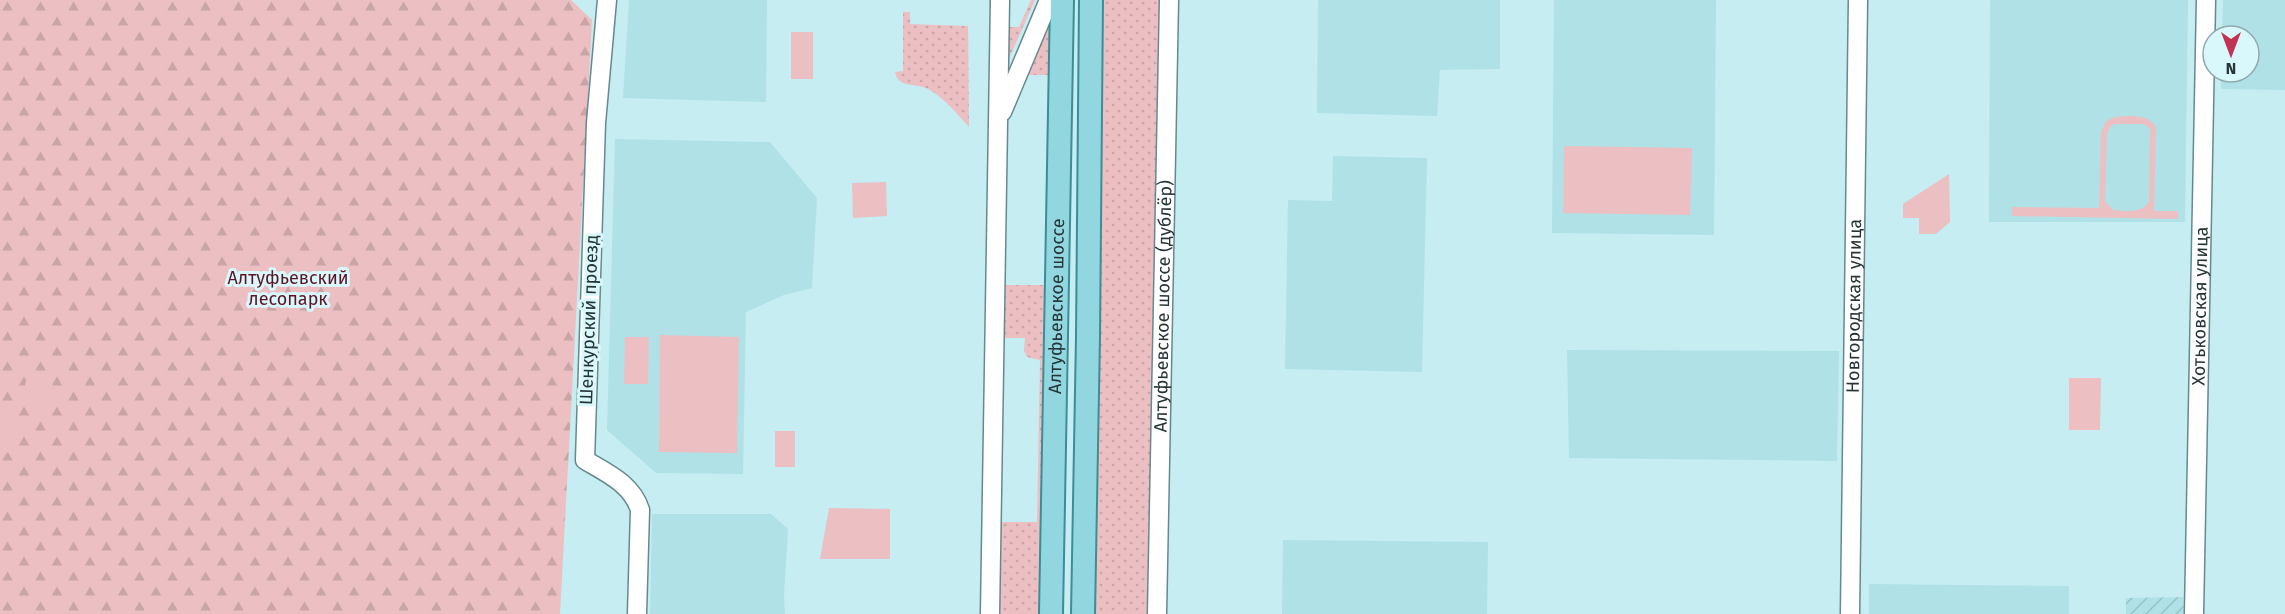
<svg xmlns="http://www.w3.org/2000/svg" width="2285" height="614" font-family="'Fira Sans',sans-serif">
  <defs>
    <pattern id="industrial-furrows" width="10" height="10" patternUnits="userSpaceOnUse" patternTransform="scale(1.5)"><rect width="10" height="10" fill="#b0e1e7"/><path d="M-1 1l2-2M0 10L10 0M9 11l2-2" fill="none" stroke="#97c2c7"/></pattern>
    <pattern id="grass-dots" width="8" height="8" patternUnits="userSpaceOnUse" patternTransform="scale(1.5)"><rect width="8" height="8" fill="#ecbfc2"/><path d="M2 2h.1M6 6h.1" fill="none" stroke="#caa5a7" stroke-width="1.8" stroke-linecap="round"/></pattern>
    <pattern id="forest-firs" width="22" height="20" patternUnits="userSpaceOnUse" patternTransform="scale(1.5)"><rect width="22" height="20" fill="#ecbfc2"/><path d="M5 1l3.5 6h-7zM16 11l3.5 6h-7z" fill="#caa5a7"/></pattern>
  </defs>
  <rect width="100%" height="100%" fill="#c5edf2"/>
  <g fill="#b0e1e7">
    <path d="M629,0H767L766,102L623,98Z"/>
    <path d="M1318,0H1500V69L1440,70L1437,116L1317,113Z"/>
    <path d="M1554,0H1716L1714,235L1552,233Z"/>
    <path d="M1990,0H2188L2185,222H1989Z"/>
    <path d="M2223,0H2285V90L2221,89V72H2249V36H2222Z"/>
    <path d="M615,139L770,142L817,198L812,288L784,295L746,312L743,474L656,473L607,430Z"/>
    <path d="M1333,156L1427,158L1422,372L1285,369L1288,200L1332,201Z"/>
    <path d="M1567,350L1839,351L1837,461L1569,458Z"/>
    <path d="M652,514H771L788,529L784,598L785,614H650Z"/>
    <path d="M1283,540L1488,542L1487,614H1282Z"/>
    <path d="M1869,584L2069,586V614H1869Z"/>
  </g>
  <path fill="url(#industrial-furrows)" d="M2183,597L2184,614H2126V598Z"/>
  <g fill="url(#grass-dots)">
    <path d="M1031,0H1035L1007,63L1008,27H1019Z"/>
    <path d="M1103,0H1162L1153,614H1094Z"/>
    <path d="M1054,8L1043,614H998L999,522H1037L1040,360L1027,357L1024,351L1025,338H1002L1003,285H1047L1051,75H1028L1007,124L1006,123Z"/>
    <path d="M903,12H910V24L968,26L969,127C956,113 943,96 926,88C914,83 898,88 895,72L903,71Z"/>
  </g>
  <path fill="url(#forest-firs)" d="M0,0H571L592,20L560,614H0Z"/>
  <g fill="#ecbfc2" fill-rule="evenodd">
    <rect x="791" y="32" width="22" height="47"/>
    <path d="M2115,117C2129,116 2147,113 2156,127L2154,211H2178V219L2012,216V207L2099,208L2101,132L2106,121ZM2115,124H2143L2150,128L2149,201C2143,214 2125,211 2113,210L2105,201L2107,133L2110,127Z"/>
    <path d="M1564,146L1692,148L1690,215L1563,213Z"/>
    <path d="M1949,174L1950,222L1936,234H1919V218H1903V204Z"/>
    <path d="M886,182L887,216L853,218L852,183Z"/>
    <path d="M660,335L739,337L737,453L659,452Z"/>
    <path d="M625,337H649L648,384H624Z"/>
    <path d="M27,377L53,383L47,409L21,402Z"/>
    <path d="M2069,378H2101L2100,430H2069Z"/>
    <path d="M0,416L18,422L8,453L0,450Z"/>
    <rect x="775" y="431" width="20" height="36"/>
    <path d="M829,508L890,509V559H820Z"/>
  </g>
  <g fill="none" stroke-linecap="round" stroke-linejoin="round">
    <g stroke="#658a8e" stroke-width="21">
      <g id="minor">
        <path d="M607,0L596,123L585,460C607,473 632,484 640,510L637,614"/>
        <path d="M1002,112L1049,0"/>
        <path d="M990,614L1000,0"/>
        <path id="s1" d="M1157,614L1169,0"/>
        <path id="s2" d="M1850,614L1858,0"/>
        <path id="s3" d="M2194,614L2206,0"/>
      </g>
    </g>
    <g stroke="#3c8d96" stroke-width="26">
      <g id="major">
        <path id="s4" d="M1051,614L1062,0"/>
        <path d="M1083,614L1088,336L1091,0"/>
      </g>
    </g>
    <use href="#minor" stroke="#fff" stroke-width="18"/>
    <use href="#major" stroke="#92d7df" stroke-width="22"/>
  </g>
  <g text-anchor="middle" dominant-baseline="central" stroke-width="6" stroke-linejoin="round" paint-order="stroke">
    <g font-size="18" fill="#5b1423" stroke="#d9f8fc">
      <text x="288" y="278">Алтуфьевский<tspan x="288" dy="21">лесопарк</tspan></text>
    </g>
    <g font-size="18" fill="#253436" stroke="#d9f8fc">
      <text stroke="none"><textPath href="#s4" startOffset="308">Алтуфьевское шоссе</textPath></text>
      <text stroke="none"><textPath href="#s1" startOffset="308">Алтуфьевское шоссе (дублёр)</textPath></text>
      <text stroke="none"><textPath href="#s2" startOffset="308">Новгородская улица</textPath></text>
      <text stroke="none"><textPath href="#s3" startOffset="308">Хотьковская улица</textPath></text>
      <text transform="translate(589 320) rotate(-88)">Шенкурский проезд</text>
    </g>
  </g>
  <g transform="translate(2231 54) rotate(180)"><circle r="28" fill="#d9f8fc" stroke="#91aaad" stroke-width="1.5"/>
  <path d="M0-4.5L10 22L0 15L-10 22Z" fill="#c23252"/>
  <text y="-9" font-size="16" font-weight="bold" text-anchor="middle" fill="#253436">N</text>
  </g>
</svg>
